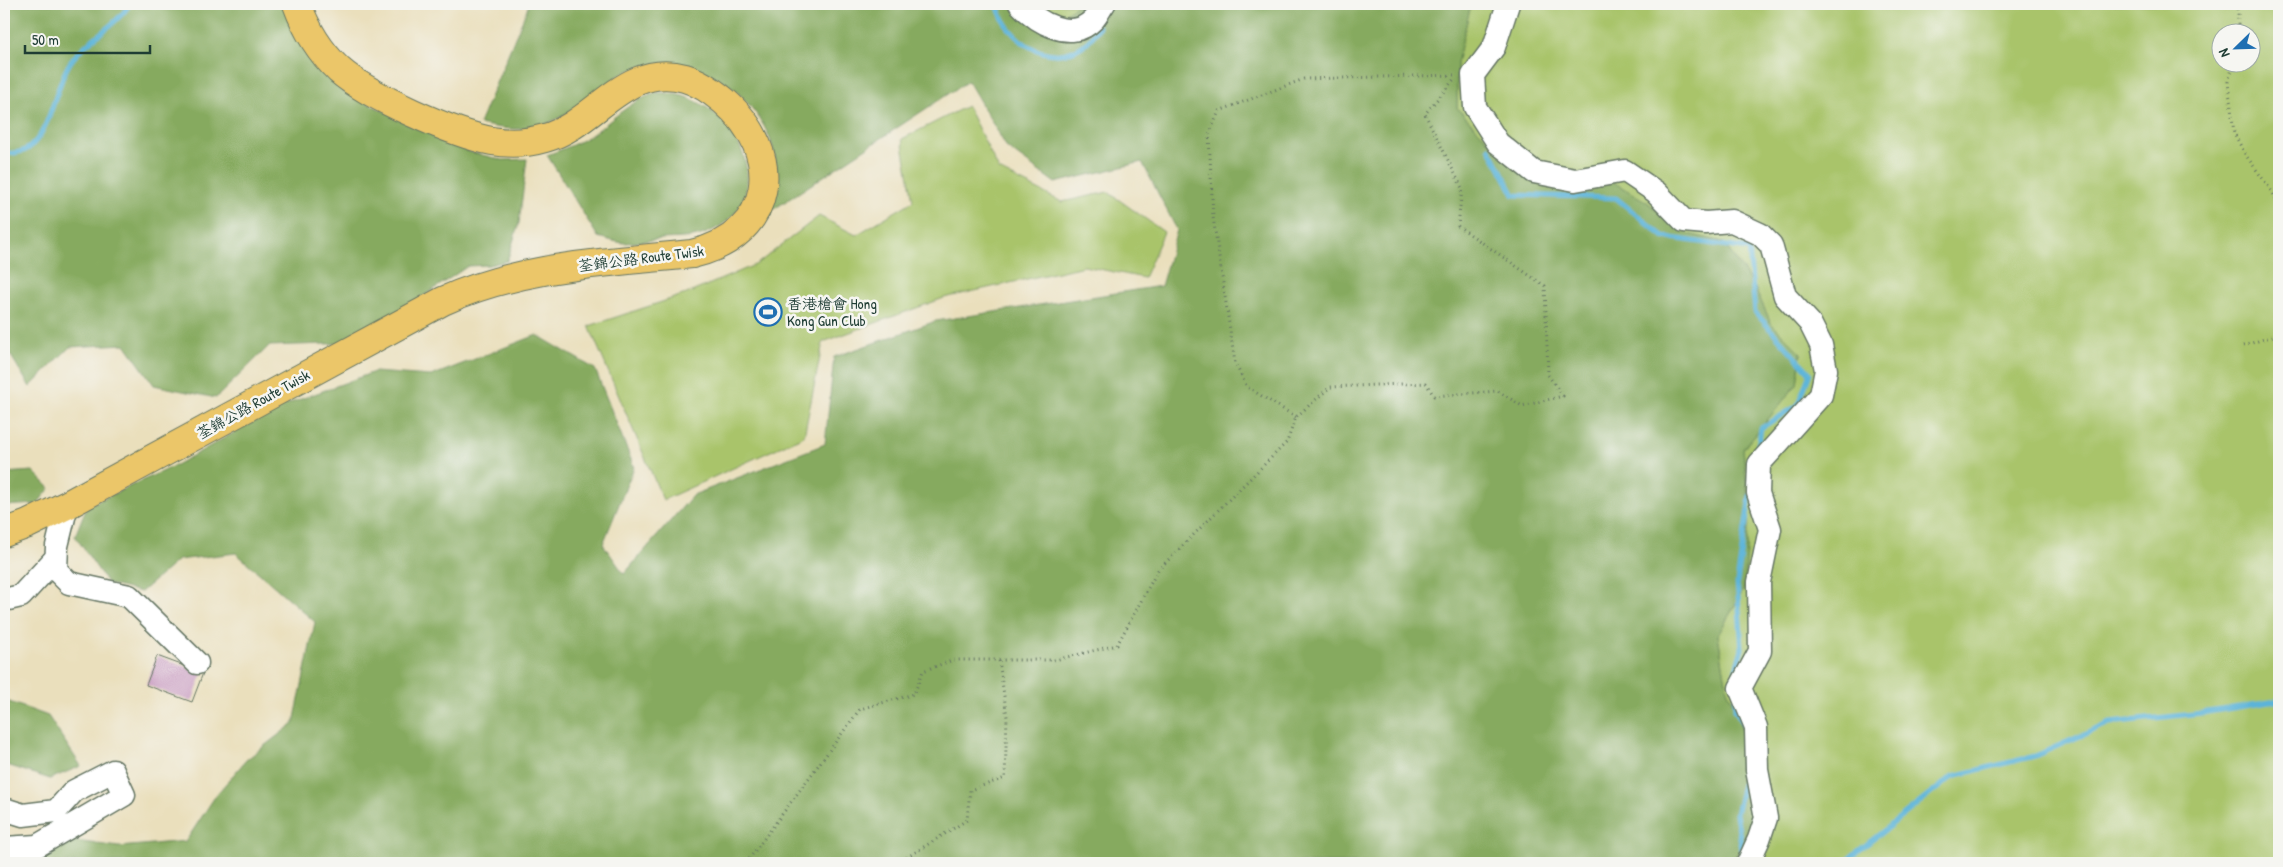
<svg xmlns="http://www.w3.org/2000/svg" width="2283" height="867" font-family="'Patrick Hand','LXGW WenKai TC',sans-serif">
  <rect width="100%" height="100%" fill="#f6f6f2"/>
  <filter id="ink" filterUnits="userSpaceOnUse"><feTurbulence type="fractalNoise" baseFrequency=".02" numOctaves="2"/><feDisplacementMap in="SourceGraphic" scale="10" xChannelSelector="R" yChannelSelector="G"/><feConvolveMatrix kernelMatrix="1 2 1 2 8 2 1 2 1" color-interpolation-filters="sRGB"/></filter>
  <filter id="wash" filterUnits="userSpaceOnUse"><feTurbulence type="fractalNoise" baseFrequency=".0096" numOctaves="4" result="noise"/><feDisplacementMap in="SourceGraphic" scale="20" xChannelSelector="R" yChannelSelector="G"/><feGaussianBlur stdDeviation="1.12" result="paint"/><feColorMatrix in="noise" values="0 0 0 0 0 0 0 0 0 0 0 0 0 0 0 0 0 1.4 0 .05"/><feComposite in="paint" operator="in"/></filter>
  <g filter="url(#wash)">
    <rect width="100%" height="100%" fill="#eadfbc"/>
    <g fill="#a9c46a" stroke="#64804f" fill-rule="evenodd">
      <path d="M1041,4H1080L1056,19Z"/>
      <path d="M1471,4H2279V863H1731L1762,820L1751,753L1727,689L1718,635L1745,587L1749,507L1743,449L1797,384L1801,353L1771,323L1754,286L1723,242L1684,233L1647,202L1555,179L1494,147L1457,108V63ZM2220,32H2250V62H2220Z"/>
      <path d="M967,106L999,170L1062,202L1108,192L1164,232L1144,278L1084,266L944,298L823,342L804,436L663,500L589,326L689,293L757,264L819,216L856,235L913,201L902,139Z"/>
    </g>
    <g fill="#86aa5e" stroke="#527449">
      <path d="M4,4H287L317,68L344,92L470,152L503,160L527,159L519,223L507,261L489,265L468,266L354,343L269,346L216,398L154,385L125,344L70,347L30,387L8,351H4Z"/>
      <path d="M529,4H1041L1056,19L1080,4H1471L1457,63V108L1494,147L1555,179L1613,182L1647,202L1684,233L1723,242L1754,286L1771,323L1801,353L1797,384L1743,449L1749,507L1745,587L1718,635L1727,689L1751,753L1762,820L1731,863H18L40,836L119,847L186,841L216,795L246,760L294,723L315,622L236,553L178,560L141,592L108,584L75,536L87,506L176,465L282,406L374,372L431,376L537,335L595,369L634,467L603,544L624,574L693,495L825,444L834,357L936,321L1161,286L1177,230L1142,162L1055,183L1007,148L968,81L771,211C781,170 778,141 751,107C717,65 659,48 612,80C588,96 568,118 539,126C518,132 499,128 479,124Z"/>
      <path d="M656,93C732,88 791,201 704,234C691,239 676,238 662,239C650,240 636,243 624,243C615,242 606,239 598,237L547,155C563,149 580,143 594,133C615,118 630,101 656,93Z"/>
      <path d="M33,471L50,488L37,504L4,506V473Z"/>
      <path d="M4,700L48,716L81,766L50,779L4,764Z"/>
    </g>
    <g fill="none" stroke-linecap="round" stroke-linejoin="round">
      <g stroke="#5cb4d9" stroke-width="5">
        <path d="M997,4C1009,51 1071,77 1099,27"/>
        <path d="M1489,148L1514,195L1616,198L1664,237L1749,249L1755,312L1810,373L1798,405L1761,428L1757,453"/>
        <path d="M4,154C14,153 25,153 32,145C51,127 55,89 68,66C82,41 114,29 130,4"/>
        <path d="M1736,678V669L1742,649L1737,582L1750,496"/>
        <path d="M1735,699V710L1743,723"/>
        <path d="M1743,855L1736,814L1747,768"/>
        <path d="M1843,863L1953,776L2035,756L2110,723L2202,713L2276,701L2279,697"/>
      </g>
    </g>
    <g id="blocks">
      <path fill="#c798bf" d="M157,656L203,673L192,702L146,685Z"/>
    </g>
  </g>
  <g filter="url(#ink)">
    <use href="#blocks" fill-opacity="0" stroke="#667664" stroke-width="1"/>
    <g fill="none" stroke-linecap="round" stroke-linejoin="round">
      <g stroke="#667664" stroke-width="25">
        <g id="minor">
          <path d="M1020,4C1037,22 1071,43 1093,20C1097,16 1100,9 1104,4"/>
          <path d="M1508,4L1494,47L1473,75L1475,107L1498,143L1534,172L1575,180L1625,171L1656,192L1684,221L1706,223L1732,221L1760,234L1771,245L1785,296L1810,323L1821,345L1826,370L1821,395L1759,464L1758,493L1770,529L1759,582L1760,651L1740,688L1756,727L1757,770L1766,818L1759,839L1748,863"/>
          <path d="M67,505L57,546L56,570L69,583L129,596L197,663"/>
          <path d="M4,600L21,596L55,559"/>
          <path d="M4,809L23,815L56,811L74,791L113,771L124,795L37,846L4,848"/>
        </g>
      </g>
      <g stroke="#667664" stroke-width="30">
        <path id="major" d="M4,533L28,524L67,505L443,301C523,265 606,263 692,254C776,235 785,153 724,101C712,91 699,82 685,78C625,61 596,124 545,138C528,143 510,144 492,141C454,134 368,96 339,70C319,51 306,29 297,4"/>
      </g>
      <g stroke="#667664" stroke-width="3" stroke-dasharray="1 4" stroke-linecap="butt">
        <path d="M2236,4L2238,13V32"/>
        <path d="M2234,62L2228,82L2234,133L2245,154L2273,193L2279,207"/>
        <path d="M2243,346L2279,334"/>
        <path d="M1296,417L1247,387L1235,363L1213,217L1209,135L1219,111L1304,79L1454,75"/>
        <path d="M746,863L860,709L914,694L923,671L953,660H1055L1117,645L1158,570L1287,442L1296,417L1330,387L1426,383L1434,396L1498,391L1522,406L1563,396L1548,375L1545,286L1458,226L1462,188L1425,114L1455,78"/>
        <path d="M898,863L967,820L970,790L1005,778L1007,717L999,660"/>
      </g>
      <use href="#minor" stroke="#fff" stroke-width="22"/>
      <use href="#major" stroke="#ebc669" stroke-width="28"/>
    </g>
  </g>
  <defs>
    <g id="stadium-ring" transform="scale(1.4375)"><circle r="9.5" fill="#f6f6f2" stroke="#1f6fb2" stroke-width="1.5"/><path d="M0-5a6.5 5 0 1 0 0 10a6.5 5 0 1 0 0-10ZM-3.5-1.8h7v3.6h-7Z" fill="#1f6fb2"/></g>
  </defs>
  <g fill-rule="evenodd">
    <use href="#stadium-ring" x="768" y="312"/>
  </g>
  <g text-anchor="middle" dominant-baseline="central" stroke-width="5" stroke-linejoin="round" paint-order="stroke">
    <g font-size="15" fill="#1f3d34" stroke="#f6f6f2">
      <text transform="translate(641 258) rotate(-7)">荃錦公路 Route Twisk</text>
      <text transform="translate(253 404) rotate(-29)">荃錦公路 Route Twisk</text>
    </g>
    <g font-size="15" fill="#1f3d34" stroke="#f6f6f2" text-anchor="start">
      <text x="787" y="303">香港槍會 Hong<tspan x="787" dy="17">Kong Gun Club</tspan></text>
    </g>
  </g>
  <rect width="2283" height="867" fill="none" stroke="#f6f6f2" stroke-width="20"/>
  <g transform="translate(2236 48) rotate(247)"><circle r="24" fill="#f6f6f2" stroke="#a0aca6"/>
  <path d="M0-4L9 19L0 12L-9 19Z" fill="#1f6fb2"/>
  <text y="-8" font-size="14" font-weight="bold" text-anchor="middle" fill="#1f3d34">N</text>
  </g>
  <path d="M25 45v8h125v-8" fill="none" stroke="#1f3d34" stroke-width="2.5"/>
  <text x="32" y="45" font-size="15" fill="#1f3d34" stroke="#f6f6f2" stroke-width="4" paint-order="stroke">50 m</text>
</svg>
